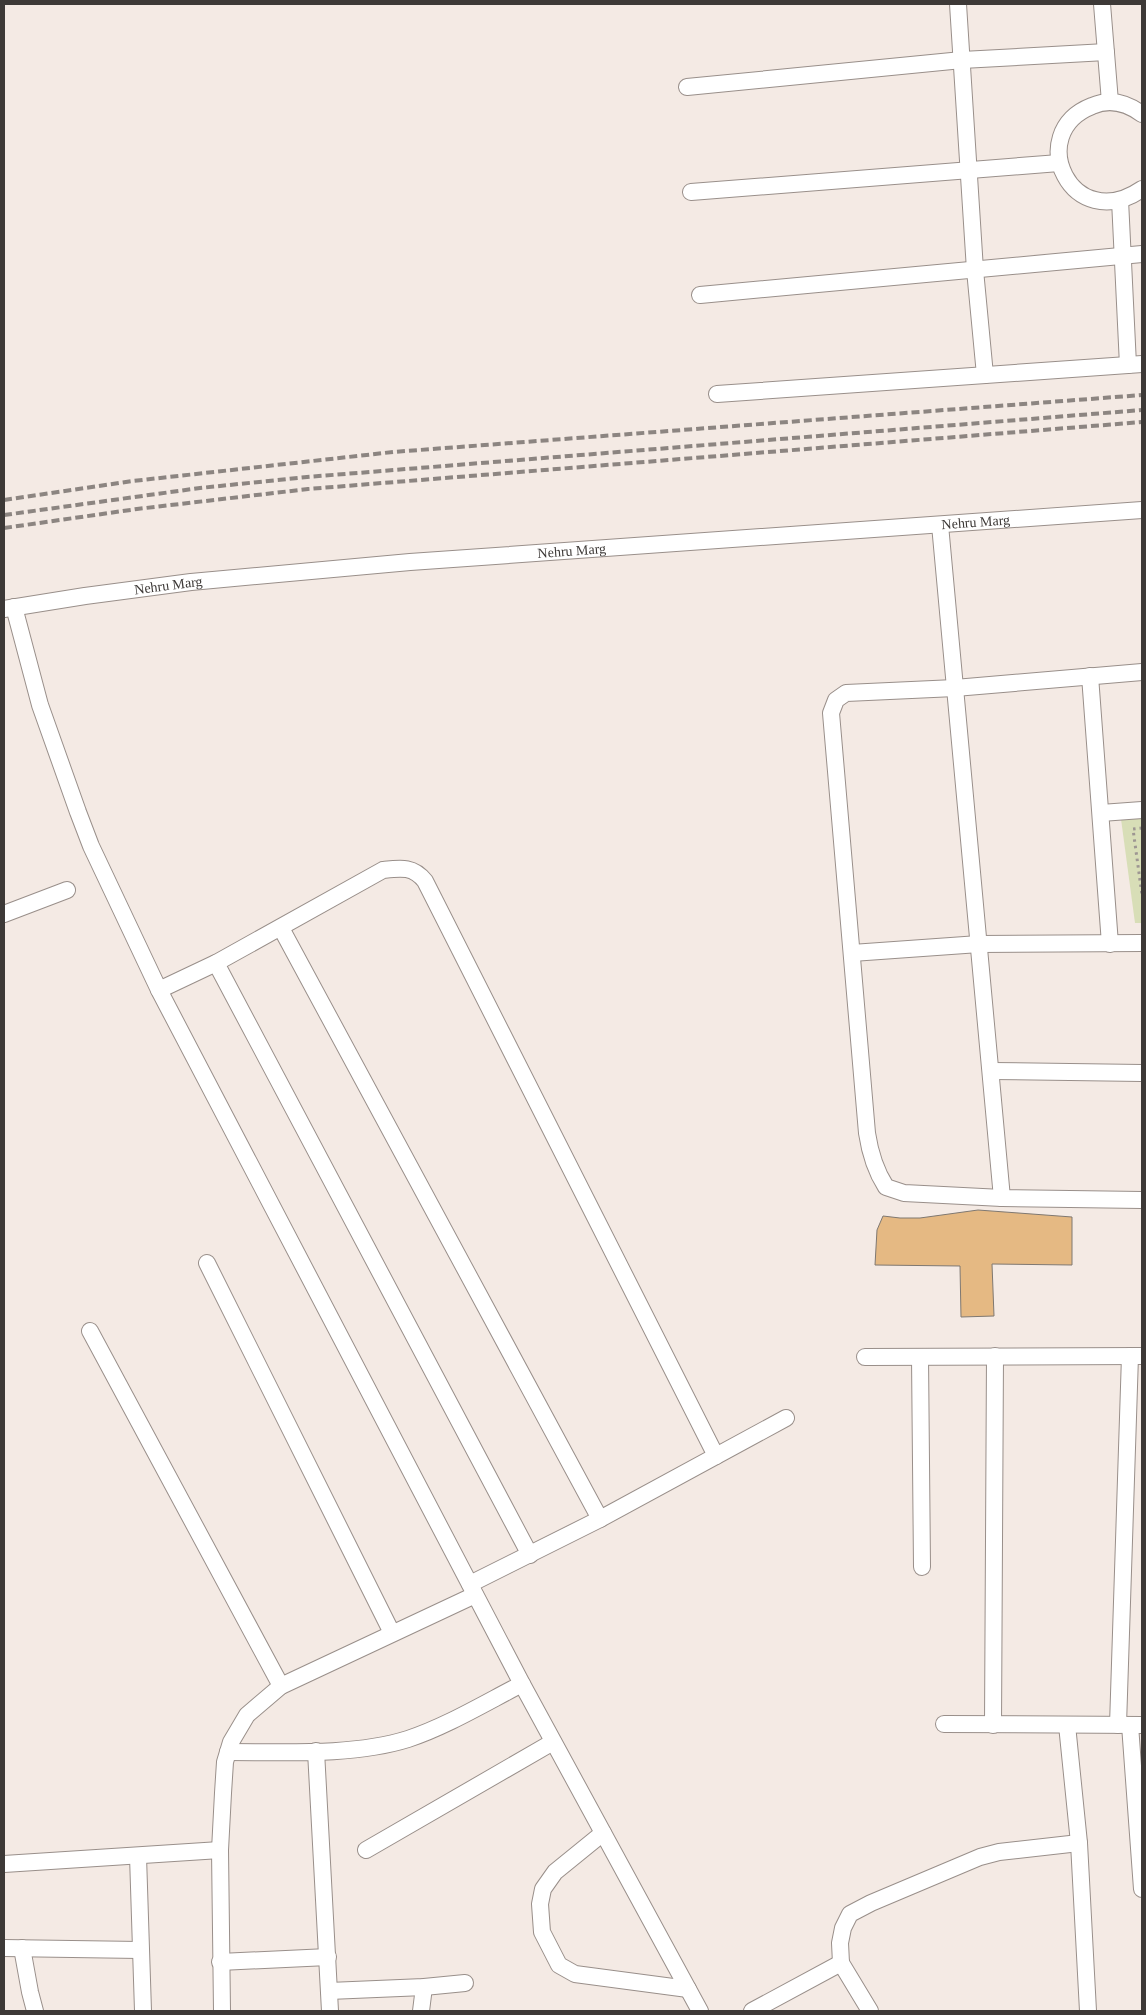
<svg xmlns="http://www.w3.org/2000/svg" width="1146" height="2015" font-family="Georgia,serif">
  <rect width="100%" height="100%" fill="#f4eae4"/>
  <path fill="#d8deb7" d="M1142,817V923H1135L1121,819Z"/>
  <path fill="#e5b983" stroke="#7f7871" d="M978,1210L1072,1217V1265L992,1264L994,1316L961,1317L960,1266L875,1265L877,1230L883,1216L900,1218H920Z"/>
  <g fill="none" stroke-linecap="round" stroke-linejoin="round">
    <g stroke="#998f8a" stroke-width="18">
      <g id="minor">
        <path d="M958,4L975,270L985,375"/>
        <path d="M1102,4L1110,102"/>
        <path d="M687,87L962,60L1106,52"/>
        <path d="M1142,114C1127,103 1110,98 1092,106C1023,133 1072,237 1142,189"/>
        <path d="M691,192L1059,163"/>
        <path d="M1120,200L1128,365"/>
        <path d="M700,295L1142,254"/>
        <path d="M717,394L1142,364"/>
        <path d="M940,525L1002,1198"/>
        <path d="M14,607L40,705L78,812L91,846L159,990L522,1684L700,2011"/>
        <path id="s1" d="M4,609L85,596L191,582L410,562L1142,510"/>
        <path d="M1142,672L955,688L846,693L836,700L831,713L867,1133C870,1153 875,1170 886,1187L904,1193L1002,1198L1142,1200"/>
        <path d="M1090,676L1110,944"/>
        <path d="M1101,813L1142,810"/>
        <path d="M4,914L67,890"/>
        <path d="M281,928L600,1519"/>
        <path d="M852,953L979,944L1142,943"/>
        <path d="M216,963L530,1555"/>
        <path d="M159,990L216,963L383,870C401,868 413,866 425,881L716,1456"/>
        <path d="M991,1071L1142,1073"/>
        <path d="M207,1263L392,1633"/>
        <path d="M90,1331L281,1686"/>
        <path d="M865,1357L1142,1356"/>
        <path d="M920,1357L922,1567"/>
        <path d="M470,1584L600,1519L786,1418"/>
        <path d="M944,1724L1142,1725"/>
        <path d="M993,1725L995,1356"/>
        <path d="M1067,1725L1079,1843L1088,2011"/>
        <path d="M1118,1725L1130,1356"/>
        <path d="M1130,1725L1142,1889"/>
        <path d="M316,1751L330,2011"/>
        <path d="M228,1752C284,1752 354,1756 408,1739C447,1726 485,1703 522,1684"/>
        <path d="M603,1833L555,1872L543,1889L540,1904L542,1932L559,1965L575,1974L688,1989"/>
        <path d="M366,1850L553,1742"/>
        <path d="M138,1856L143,2011"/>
        <path d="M4,1864L220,1850"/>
        <path d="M4,1948L140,1950"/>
        <path d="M22,1948L30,1992L35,2011"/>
        <path d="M220,1962L328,1957"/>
        <path d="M841,1963L840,1943L843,1928L850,1914L871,1903L980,1857L999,1852L1079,1843"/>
        <path d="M329,1991L424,1987L465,1983"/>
        <path d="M222,2011L220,1850L223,1793L225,1762L231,1742L247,1715L281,1686L475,1595"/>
        <path d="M421,2011L424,1987"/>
        <path d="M752,2011L841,1963L870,2011"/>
      </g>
    </g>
    <path stroke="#9d9692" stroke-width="3" stroke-dasharray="2.5 4" stroke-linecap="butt" d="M1142,828L1133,829L1142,895"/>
    <use href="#minor" stroke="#fff" stroke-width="16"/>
    <g stroke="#8c8581" stroke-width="4" stroke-dasharray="8 4" stroke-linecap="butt">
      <path d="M4,500L133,481L393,452L1142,395"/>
      <path d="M4,515L200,488L307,477L1142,410"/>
      <path d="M4,528L137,509L308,489L1142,422"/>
    </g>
  </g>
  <g text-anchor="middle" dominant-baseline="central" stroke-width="4.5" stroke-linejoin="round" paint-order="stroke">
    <g font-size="14" fill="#3d3937" stroke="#fff">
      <text stroke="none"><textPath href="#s1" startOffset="976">Nehru Marg</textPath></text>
      <text stroke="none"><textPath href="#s1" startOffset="571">Nehru Marg</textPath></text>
      <text stroke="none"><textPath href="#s1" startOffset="166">Nehru Marg</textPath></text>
    </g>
  </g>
  <rect width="1146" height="2015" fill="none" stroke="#3d3937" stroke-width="10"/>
</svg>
